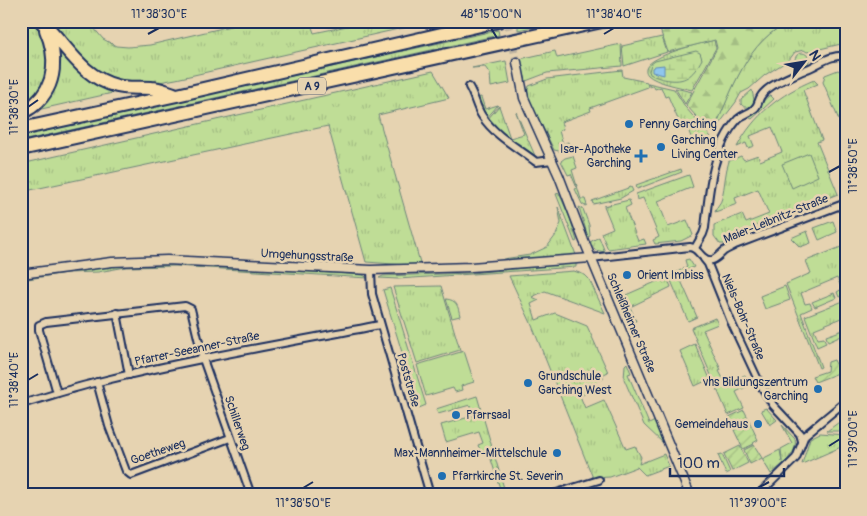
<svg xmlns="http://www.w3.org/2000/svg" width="867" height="516" font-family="Pangolin,sans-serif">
  <defs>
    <pattern id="grass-tufts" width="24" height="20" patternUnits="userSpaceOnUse" patternTransform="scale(1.25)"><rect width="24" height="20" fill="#bfdd96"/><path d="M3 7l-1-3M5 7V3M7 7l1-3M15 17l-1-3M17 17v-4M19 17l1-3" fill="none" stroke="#a4be84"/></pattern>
    <pattern id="forest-firs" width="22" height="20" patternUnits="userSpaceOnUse" patternTransform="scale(1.25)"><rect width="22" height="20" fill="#bfdd96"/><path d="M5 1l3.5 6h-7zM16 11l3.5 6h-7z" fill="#a4be84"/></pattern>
    <pattern id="wetland-marsh" width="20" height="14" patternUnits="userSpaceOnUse" patternTransform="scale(1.25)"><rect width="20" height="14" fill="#bfdd96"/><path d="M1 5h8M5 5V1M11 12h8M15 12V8" fill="none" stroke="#a4be84"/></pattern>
    <pattern id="garden-furrows" width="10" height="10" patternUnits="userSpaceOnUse" patternTransform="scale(1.25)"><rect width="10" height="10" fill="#bfdd96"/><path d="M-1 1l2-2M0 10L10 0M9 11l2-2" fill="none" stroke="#a4be84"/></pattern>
  </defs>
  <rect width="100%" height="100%" fill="#e6d3b1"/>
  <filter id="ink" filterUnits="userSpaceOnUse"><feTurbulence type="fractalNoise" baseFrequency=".02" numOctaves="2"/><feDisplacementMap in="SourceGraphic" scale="10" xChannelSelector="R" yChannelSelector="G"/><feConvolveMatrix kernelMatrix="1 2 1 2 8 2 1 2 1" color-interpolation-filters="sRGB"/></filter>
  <g filter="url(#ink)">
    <g fill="url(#grass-tufts)" stroke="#6d867a">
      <path d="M21,21H31L45,37L50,57L42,91L21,110Z"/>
      <path d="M47,21H88L103,39L116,46L128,47L150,45L252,21H310L314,33L371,21H434L176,79L154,83L131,85L92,71Z"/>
      <path d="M541,21H561L518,30V26Z"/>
      <path d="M792,21H846V40L841,44L807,52L804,50L795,52L789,60L765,75L749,89L741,93L736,102L713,132C732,91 746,39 792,21Z"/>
      <path d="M498,30L499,35L21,141V136Z"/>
      <path d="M662,37L667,52L624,66L622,46Z"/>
      <path d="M714,40L716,48L692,90C681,87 656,83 648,75C633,58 704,43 714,40Z"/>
      <path d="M55,44L117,92L37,110Z"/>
      <path d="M621,44L622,66L547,73L526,81L520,59L555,51L557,58Z"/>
      <circle cx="802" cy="60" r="7"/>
      <path d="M506,61L510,83L491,87L490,74L485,67L472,68Z"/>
      <path d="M622,70L623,77L647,82L648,87L590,108L591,111L561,122L563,129L559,131L563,144L568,142L569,145L559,151L554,150L532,105L527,93L529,86L547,79Z"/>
      <path d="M838,70L840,71L846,81V154L840,140L844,132L823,82L825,75Z"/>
      <path d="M433,71L449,98L378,115L421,266L366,262L328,126L21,192V164Z"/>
      <path d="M814,80L818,84L803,90L822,140L817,142L838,194L757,225L753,233L724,244H720L714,236V225L742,214L746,223L769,214L758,189L735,198L737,204L715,212C716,206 721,204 722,198C725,185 725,173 729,161L741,156L744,160L758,155L760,161L782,152L772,127L750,136L754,146L748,148L746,143L737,147C754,115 780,94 814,80Z"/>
      <path d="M648,83L674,89L686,108L711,137L710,138H703L693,142L687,127L682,129L668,96L665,97L661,87L655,89L653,85L650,87Z"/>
      <path d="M675,88L692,92L685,104Z"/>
      <path d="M752,90L754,100L752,105C748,108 744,108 741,104V100Z"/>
      <path d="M770,95L774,99L752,119L748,117C759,112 761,101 770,95Z"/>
      <path d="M481,97L485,109L498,105L486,119L477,98Z"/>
      <path d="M499,106L510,138L524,134L516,112L536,158L523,150V147L518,143L515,144L501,134V132L487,120Z"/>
      <path d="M573,156L577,168L572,170L581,199H585L587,205L585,206L582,204L575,189L577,188L571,174L568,175L561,161L565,158Z"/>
      <path d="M681,169L682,172L637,189L636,185Z"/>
      <path d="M689,175L693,187L658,201L668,227L687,220L693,235L681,241L655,244L653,240L659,237L643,198L637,200L636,194Z"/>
      <path d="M631,187L633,191L621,198L593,204L592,201Z"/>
      <path d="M559,193L570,218L577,241L575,242L556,194Z"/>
      <path d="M629,200L631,205L625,208L638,241L644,239L646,244L608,249L601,233L613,228L604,206Z"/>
      <path d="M558,207L576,255L504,263L503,259L530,255L547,247L556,235L561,223Z"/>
      <path d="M579,207L583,209L589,225L590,236L588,237Z"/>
      <path d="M833,221L837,232L819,240L814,228Z"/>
      <path d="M807,231L811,243L800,247L791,238Z"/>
      <path d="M599,237L605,252L595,250L590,242Z"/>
      <path d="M846,245V294L839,297L837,292L842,289L837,278L801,293L805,304L810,303L812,308L801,313L821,367L819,368L786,284L811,273L806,261Z"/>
      <path d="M689,259L694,267L678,274L697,317L688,321L669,276L687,267L685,260Z"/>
      <path d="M175,263L363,275L368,278L175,266L126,267L98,272L67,273L21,280V277C73,269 123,265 175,263Z"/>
      <path d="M576,263V267L398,279L379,278L383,276L471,273Z"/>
      <path d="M574,271L585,275L589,279L605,313L545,291L532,297L539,300L531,304L536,320L555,313L587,326L608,372L602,375L604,378L583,388L586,393L580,396L585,408L604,400L626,449L635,446L641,457L639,464L664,454L669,466L645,475L637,467L610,477L593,478L531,323L509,276Z"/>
      <path d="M667,277L671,287L630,307L636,321H634C630,312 623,307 619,298Z"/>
      <path d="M441,286L460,350L417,363L393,287Z"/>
      <path d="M834,293L836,298L815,307L812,302Z"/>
      <path d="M846,300V316L814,329L818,339L824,338L826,343L817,347L805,316Z"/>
      <path d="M715,318L718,324L703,330L721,370L719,371L726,384L745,375L750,385L736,392L744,408L728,415L691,328Z"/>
      <path d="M846,329V334L828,342L826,336Z"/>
      <path d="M695,344L710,379L695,386L680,351Z"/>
      <path d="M627,363L631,373L628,374L649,424L655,421L664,444L644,425L624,379L625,365Z"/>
      <path d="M477,396L506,495H502L490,456L485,453H481L478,445L483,443L479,432L446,442L441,425L473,416L470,405L438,414L436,409Z"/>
      <path d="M766,408L777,420L770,425L761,410Z"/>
      <path d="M846,417V431H827Z"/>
      <path d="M782,425L795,439C798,455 781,465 771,474L762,459L780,450L782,462L781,449L792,443Z"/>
      <path d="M820,433L846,435V456L841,447L802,464L810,438Z"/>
      <path d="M722,454L730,472L726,474L718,455Z"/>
    </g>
    <path fill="url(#forest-firs)" stroke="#6d867a" d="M683,21H792C746,39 732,92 713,132L705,126L686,105L717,48L715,40L668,52L659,27Z"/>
    <path fill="url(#wetland-marsh)" stroke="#6d867a" d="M696,51L700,53L702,59C694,74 687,82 670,80C663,79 657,78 650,74L649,71L651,64L655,61Z"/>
    <g fill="#bfdd96" stroke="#6d867a">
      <path d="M809,153L818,176L792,188L782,164Z"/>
      <path d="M785,286L790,300L765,309L760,296Z"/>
      <path d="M390,288L426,405L419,408L383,290Z"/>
      <path d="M446,299C457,300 458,306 460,316L452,318Z"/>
      <path d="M464,351L474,382L461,386L462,390L455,392L453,388L426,396L417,365Z"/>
    </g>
    <g fill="url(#garden-furrows)" stroke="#6d867a">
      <path d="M834,360L836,364L846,360V370L815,382L812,376L827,371L828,362Z"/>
      <path d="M744,410L750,422L734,429L729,417Z"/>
      <path d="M750,423L758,440L753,443L754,444L743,449L734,430Z"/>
      <path d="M754,445L762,458L750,464L744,450Z"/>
      <path d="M740,446L748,463L732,471L724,454Z"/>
    </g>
    <path fill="#8fc6ed" stroke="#618ab4" d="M664,65V75L652,72V68L655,66Z"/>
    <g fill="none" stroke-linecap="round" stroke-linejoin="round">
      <path stroke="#bdb2a0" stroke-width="8" stroke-dasharray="8 4" stroke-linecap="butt" d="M507,21L517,62"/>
      <g stroke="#1b2f5e" stroke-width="10">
        <g id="minor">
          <path d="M469,87C475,97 476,107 482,116C495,136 518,148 536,162L552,160"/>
          <path d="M695,248L703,234L705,228C709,191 712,148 738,119C743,114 749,114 754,109C759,105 758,100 761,96C769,84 794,75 807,69C820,64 830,54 846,56"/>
          <path d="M591,258L690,247C697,248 698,253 703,257C712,265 717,257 724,251C727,249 732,247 735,245L846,203"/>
          <path d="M704,259L708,264L732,324L760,384L773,405L800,434L802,441"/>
          <path d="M371,270L372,294L430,495"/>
          <path d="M117,313L129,375"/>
          <path d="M97,382L109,426L126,471L131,475L230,438"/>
          <path d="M57,393L39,330V325L46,322L185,306L191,309L203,359L251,495"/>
          <path d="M21,404C47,397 72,388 98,382C191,359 286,343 380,325"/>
          <path d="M550,495L599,480"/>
          <path d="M758,495L796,458L805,435L846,401"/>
        </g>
      </g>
      <g stroke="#1b2f5e" stroke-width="11">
        <g id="tertiary">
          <path d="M517,62L524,98L559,176L584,241L690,495"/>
          <path d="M21,274L112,262L167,260L371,270L471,267L591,258"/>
        </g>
      </g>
      <g stroke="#1b2f5e" stroke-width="16">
        <g id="motorway">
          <path d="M41,21C66,44 81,77 117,86C129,89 140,87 152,88C159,88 167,92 174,94"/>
          <path d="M21,113C26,110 31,108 35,104C57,85 57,55 46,30"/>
          <path d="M21,129L177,95L498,21"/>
          <path d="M21,149L602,21"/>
        </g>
      </g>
      <use href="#minor" stroke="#e6d3b1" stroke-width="6"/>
      <use href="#tertiary" stroke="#e6d3b1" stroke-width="8"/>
      <use href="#motorway" stroke="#f9deab" stroke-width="12"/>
    </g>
  </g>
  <path fill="none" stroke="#1b2f5e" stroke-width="2" d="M491,28L497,38M148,34L159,28M604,34L614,28M28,107L38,100M829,172L840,166M28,380L38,374M829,446L840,439M303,488L313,482M758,488L769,482"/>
  <g fill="#1f6fb2" stroke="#e6d3b1" stroke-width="2">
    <circle cx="629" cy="124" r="5"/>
    <circle cx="661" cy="147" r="5"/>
    <path d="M638.5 148.5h5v5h5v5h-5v5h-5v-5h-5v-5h5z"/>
    <circle cx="627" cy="275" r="5"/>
    <circle cx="528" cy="383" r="5"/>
    <circle cx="818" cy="389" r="5"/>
    <circle cx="456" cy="415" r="5"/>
    <circle cx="758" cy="424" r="5"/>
    <circle cx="557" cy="453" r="5"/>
    <circle cx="442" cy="476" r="5"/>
  </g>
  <g text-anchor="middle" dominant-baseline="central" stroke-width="5" stroke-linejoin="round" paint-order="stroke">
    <rect fill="#e6d3b1" stroke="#586077" stroke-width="1" x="298" y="77.5" width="28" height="17" rx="4"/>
    <g font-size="11" font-weight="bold" fill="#1b2f5e">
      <text x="312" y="86">A 9</text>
    </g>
    <g font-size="12" fill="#1b2f5e" stroke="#e6d3b1" text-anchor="start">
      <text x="639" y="124">Penny Garching</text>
      <text x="671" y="140">Garching<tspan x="671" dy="14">Living Center</tspan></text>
      <text x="631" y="149" text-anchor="end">Isar-Apotheke<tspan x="631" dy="14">Garching</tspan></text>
      <text x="637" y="275">Orient Imbiss</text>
      <text x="538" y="376">Grundschule<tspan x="538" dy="14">Garching West</tspan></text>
      <text x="808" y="382" text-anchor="end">vhs Bildungszentrum<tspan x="808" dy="14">Garching</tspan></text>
      <text x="466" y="415">Pfarrsaal</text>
      <text x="748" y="424" text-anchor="end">Gemeindehaus</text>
      <text x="547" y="453" text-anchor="end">Max-Mannheimer-Mittelschule</text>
      <text x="452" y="476">Pfarrkirche St. Severin</text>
    </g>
    <g font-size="12" fill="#1b2f5e" stroke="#e6d3b1">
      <text transform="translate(776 219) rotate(-22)">Maier-Leibnitz-Straße</text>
      <text transform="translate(307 256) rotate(3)">Umgehungsstraße</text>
      <text transform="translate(743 317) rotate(67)">Niels-Bohr-Straße</text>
      <text transform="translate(631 323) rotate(67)">Schleißheimer Straße</text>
      <text transform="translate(197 349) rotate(-12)">Pfarrer-Seeanner-Straße</text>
      <text transform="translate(408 380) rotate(74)">Poststraße</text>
      <text transform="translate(237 423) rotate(71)">Schillerweg</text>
      <text transform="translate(158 452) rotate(-19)">Goetheweg</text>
    </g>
  </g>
  <rect width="867" height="516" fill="none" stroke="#e6d3b1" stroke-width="55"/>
  <g transform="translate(804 62) rotate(59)" stroke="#e6d3b1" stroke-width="4" paint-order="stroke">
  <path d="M0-4L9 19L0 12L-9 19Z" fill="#1b2f5e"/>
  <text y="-8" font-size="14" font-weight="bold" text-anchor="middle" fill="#1b2f5e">N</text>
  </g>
  <path d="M670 468v8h114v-8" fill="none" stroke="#1b2f5e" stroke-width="2.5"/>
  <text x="677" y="468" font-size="15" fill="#1b2f5e" stroke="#e6d3b1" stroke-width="4" paint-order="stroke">100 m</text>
  <rect x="28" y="28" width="812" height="460" fill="none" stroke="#1b2f5e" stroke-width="2"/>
  <g font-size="12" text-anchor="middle" fill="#1b2f5e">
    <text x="159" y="18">11°38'30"E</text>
    <text x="491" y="18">48°15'00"N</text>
    <text x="614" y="18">11°38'40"E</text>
    <text transform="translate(14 107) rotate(-90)" y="4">11°38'30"E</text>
    <text transform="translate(853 166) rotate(-90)" y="4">11°38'50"E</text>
    <text transform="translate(14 380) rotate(-90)" y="4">11°38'40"E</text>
    <text transform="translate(853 439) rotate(-90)" y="4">11°39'00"E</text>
    <text x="303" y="507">11°38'50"E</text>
    <text x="758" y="507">11°39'00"E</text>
  </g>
</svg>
